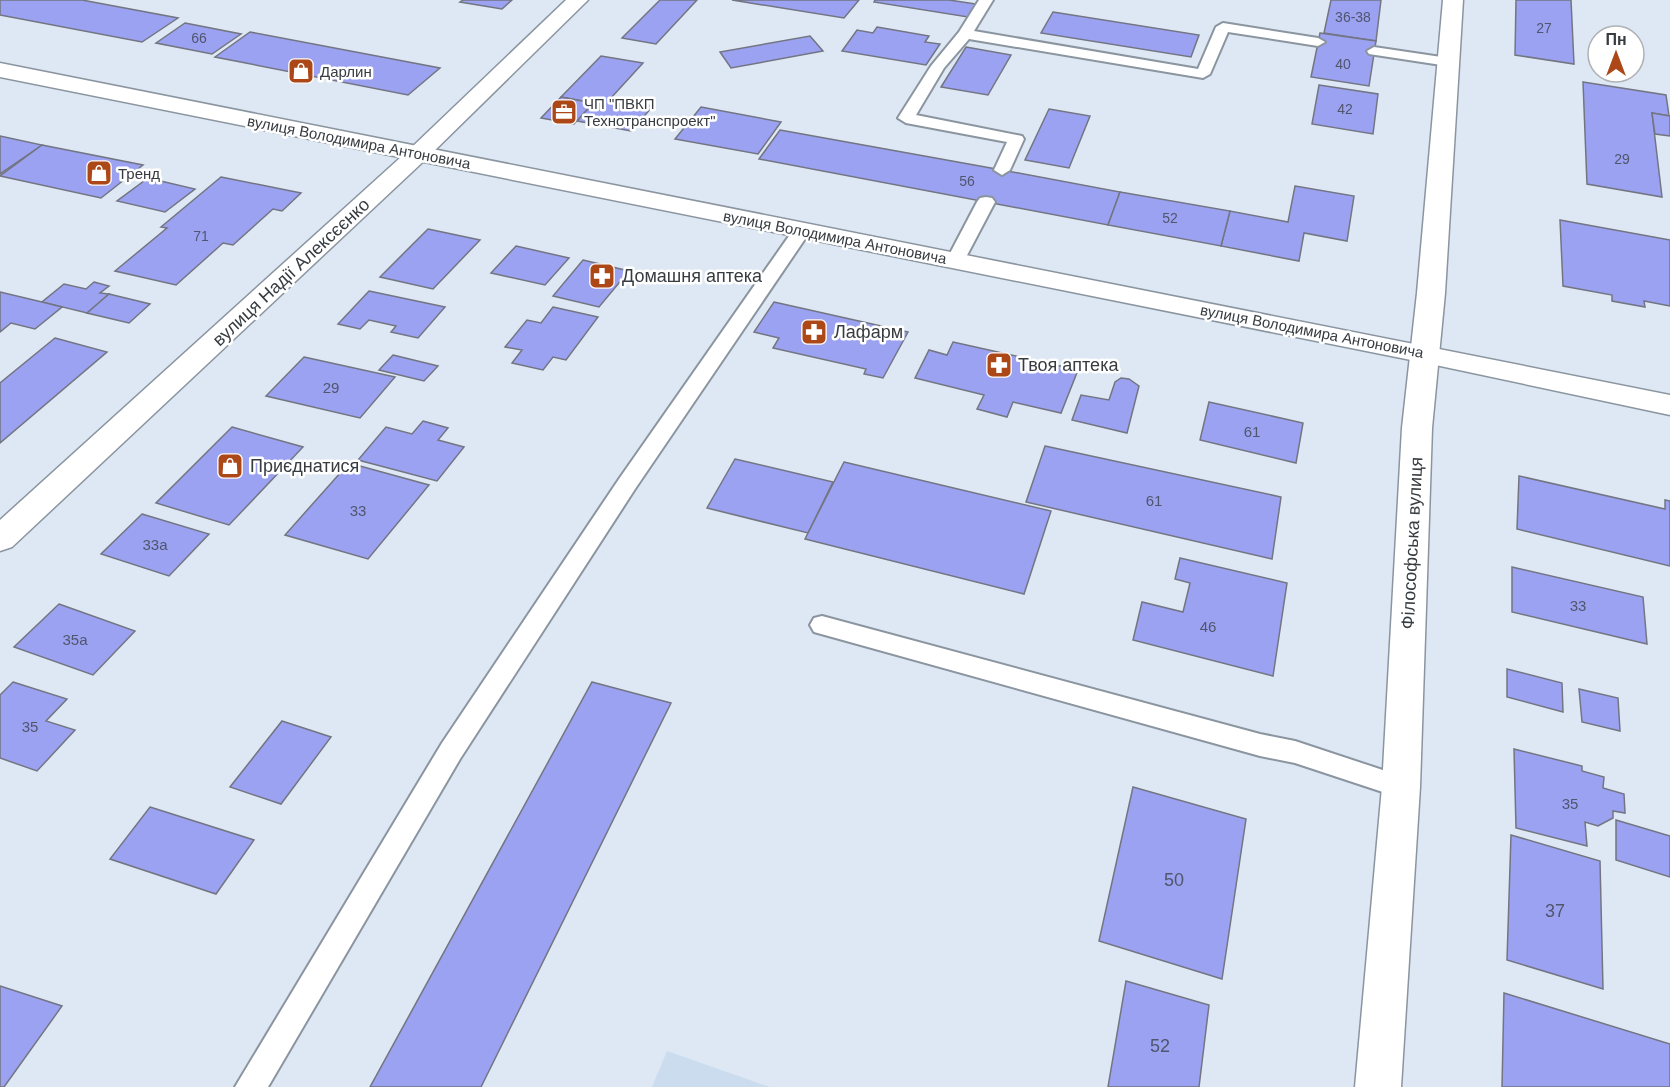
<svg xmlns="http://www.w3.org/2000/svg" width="1670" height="1087" font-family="Helvetica,sans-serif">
  <rect width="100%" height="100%" fill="#dde8f4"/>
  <path fill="#cbdcee" d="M667,1051L770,1087H652Z"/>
  <g fill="#9ba2f1" stroke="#737582" stroke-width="1.5">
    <path d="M0,0H82L178,18L142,42L0,15Z"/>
    <path d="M463,0H512L502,9L460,2Z"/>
    <path d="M660,0H697L656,44L622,38Z"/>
    <path d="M732,0H859L844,18Z"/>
    <path d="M875,0H949L976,4L968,17L874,2Z"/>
    <path d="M1331,0H1381L1376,41L1324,33Z"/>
    <path d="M1516,0H1571L1574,64L1515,55Z"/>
    <path d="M1053,12L1199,35L1191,57L1041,33Z"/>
    <path d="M185,23L241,34L212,54L156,43Z"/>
    <path d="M877,27L929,36L925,42L940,44L926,65L842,51L857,30L873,33Z"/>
    <path d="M250,32L440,68L408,95L215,57Z"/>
    <path d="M1320,33L1376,41L1369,86L1311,77Z"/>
    <path d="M810,36L823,51L731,68L720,52Z"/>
    <path d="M966,47L1011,55L988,95L941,87Z"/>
    <path d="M601,56L643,63L610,99L653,106L631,131L577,121L593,103L561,97Z"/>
    <path d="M1583,82L1666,95L1669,116L1652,113L1662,197L1587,184Z"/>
    <path d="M1319,85L1378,94L1373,134L1312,124Z"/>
    <path d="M561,97L593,103L574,124L541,118Z"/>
    <path d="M701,107L781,122L758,154L675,139Z"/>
    <path d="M1049,109L1090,116L1069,168L1025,160Z"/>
    <path d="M1652,113L1670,116V136L1655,134Z"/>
    <path d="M780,130L1002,170L1120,192L1108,225L759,159Z"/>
    <path d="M0,136L42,145L0,174Z"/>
    <path d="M42,145L143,165L101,198L0,176Z"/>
    <path d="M221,177L301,193L282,211L273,209L233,245L223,243L176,285L115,271L167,228L161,227Z"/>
    <path d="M148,178L195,189L165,212L117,201Z"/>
    <path d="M1295,186L1354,196L1347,241L1304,233L1299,261L1221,246L1230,211L1288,222Z"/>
    <path d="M1120,192L1230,211L1221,246L1108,225Z"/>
    <path d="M1560,220L1670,240V306L1644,301L1645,307L1612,301V295L1563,286Z"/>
    <path d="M428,229L480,240L433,289L380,277Z"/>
    <path d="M516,246L569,258L545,285L491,273Z"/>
    <path d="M583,260L629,271L599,307L553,296Z"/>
    <path d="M94,282L109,286L100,293L109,294L87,313L42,302L64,284L86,289Z"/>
    <path d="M369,291L445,307L418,338L391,332L396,326L369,320L360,329L338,324Z"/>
    <path d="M0,292L42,302L62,307L35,329L11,323L0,332Z"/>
    <path d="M109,294L150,304L129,323L87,313Z"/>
    <path d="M774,302L908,332L883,378L864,374L866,369L773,348L779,338L754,332Z"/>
    <path d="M553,307L598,317L566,360L553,357L543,370L512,363L522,350L505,347L527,320L541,323Z"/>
    <path d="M55,338L107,352L0,443V383Z"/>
    <path d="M953,342L1078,370L1061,413L1013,402L1007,417L977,409L984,395L915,378L929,350L947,355Z"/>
    <path d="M393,355L438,366L424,381L379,370Z"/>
    <path d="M304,357L395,377L360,418L266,396Z"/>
    <path d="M1121,378L1129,379L1139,386L1127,433L1072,420L1081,395L1109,400L1115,382Z"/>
    <path d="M1209,402L1303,423L1296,463L1200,440Z"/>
    <path d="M423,421L448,428L438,440L464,447L437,481L358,460L386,427L412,434Z"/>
    <path d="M232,427L303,447L229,525L156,503Z"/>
    <path d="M1045,446L1281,497L1272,559L1026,502Z"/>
    <path d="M735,459L833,482L808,533L707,508Z"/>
    <path d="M844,462L1051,511L1024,594L805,539Z"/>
    <path d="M349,463L429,485L368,559L285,535Z"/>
    <path d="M1519,476L1665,509V500L1670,501V566L1517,529Z"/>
    <path d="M142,514L209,534L169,576L101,554Z"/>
    <path d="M1180,558L1287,583L1273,676L1133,640L1142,602L1183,612L1190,583L1175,579Z"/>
    <path d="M1512,567L1643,597L1647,644L1512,612Z"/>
    <path d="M59,604L135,631L93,675L14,647Z"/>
    <path d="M1507,669L1562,683L1563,712L1507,697Z"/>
    <path d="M13,682L67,699L46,721L75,730L37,771L0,758V695Z"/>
    <path d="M592,682L671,703L481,1087H370Z"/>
    <path d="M1579,689L1618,698L1620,731L1582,722Z"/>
    <path d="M282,721L331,737L281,804L230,787Z"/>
    <path d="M1514,749L1582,766V771L1604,777L1603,788L1624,794L1625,813L1613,811V818L1598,826L1585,822L1587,846L1516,828Z"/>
    <path d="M1133,787L1246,819L1222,979L1099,941Z"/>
    <path d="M150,807L254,840L216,894L110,859Z"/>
    <path d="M1616,820L1670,836V877L1616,860Z"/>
    <path d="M1511,835L1600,861L1603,989L1507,960Z"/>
    <path d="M1126,981L1209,1005L1199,1087H1108Z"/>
    <path d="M0,986L62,1006L4,1087H0Z"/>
    <path d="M1504,993L1670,1044V1087H1502Z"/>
  </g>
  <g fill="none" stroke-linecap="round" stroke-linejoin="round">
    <g stroke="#8b95a0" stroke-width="4">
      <g id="service">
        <path d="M979,0H993L974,31L1198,69L1216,27L1223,23L1318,38L1325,42L1318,46L1228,32L1210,74L1203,78L969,39L944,68L916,115L1022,136L1024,139L1010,170L1002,175L994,170L1007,142L906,123L898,118L931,66L959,32Z"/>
        <path d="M1374,47L1448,58L1455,62L1448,66L1369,54L1367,51Z"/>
        <path d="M986,197L992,198L995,202L964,261L961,265H949L946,261L977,202L980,198Z"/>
        <path d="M802,225L808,226L811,230L635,489L460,759L268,1087H235L442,743L619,479L796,226Z"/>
        <path d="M822,616L1260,734L1295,741L1410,779L1414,787L1410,795L1401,798L1295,763L1260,756L814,632L810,625L814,618Z"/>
      </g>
    </g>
    <g stroke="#8b95a0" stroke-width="3">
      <g id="minor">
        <path d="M566,0H588L427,158L12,547L0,551V520L411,148Z"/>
        <path d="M1443,0H1463L1445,293L1432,428L1420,787L1401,1087H1355L1382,787L1402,428L1417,293Z"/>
      </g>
    </g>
    <g stroke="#8b95a0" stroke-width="3">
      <path id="tertiary" d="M0,63L1670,395V415L1426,363L0,77Z"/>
    </g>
    <use href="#service" fill="#fff" fill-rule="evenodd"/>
    <use href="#minor" fill="#fff" fill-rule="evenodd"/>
    <use href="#tertiary" fill="#fff" fill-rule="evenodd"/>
  </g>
  <defs>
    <g id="shop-square" transform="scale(1.35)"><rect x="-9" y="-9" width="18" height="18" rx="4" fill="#ac4818" stroke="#fff"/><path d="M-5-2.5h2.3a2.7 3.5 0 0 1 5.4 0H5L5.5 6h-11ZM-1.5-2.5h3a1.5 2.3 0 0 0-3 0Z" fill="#fff"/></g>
    <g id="office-square" transform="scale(1.35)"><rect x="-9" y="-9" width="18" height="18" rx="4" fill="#ac4818" stroke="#fff"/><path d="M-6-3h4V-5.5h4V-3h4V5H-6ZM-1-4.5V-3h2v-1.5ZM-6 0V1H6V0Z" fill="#fff"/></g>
    <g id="pharmacy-square" transform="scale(1.35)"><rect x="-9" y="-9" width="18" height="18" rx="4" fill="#ac4818" stroke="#fff"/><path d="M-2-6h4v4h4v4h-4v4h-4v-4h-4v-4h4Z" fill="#fff"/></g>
  </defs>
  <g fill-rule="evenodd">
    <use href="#shop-square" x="301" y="71"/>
    <use href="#office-square" x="564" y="112"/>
    <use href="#shop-square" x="99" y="173"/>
    <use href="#pharmacy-square" x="602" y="276"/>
    <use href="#pharmacy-square" x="814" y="332"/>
    <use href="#pharmacy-square" x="999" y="365"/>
    <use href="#shop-square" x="230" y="466"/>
  </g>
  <g text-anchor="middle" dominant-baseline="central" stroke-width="5" stroke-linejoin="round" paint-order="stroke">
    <g font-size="14" fill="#50566d">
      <text x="1353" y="17">36-38</text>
      <text x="1544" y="28">27</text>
      <text x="199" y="38">66</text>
      <text x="1343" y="64">40</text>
      <text x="1345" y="109">42</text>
      <text x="1622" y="159">29</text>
      <text x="967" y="181">56</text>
      <text x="1170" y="218">52</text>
      <text x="201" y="236">71</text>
    </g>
    <g font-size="15" fill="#373c41" stroke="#fff" text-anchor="start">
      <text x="320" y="71">Дарлин</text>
      <text x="584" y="103">ЧП "ПВКП<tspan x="584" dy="17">Технотранспроект"</tspan></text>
      <text x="118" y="173">Тренд</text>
    </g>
    <g font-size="15" fill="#373c41" stroke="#fff">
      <text transform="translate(359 142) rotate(11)">вулиця Володимира Антоновича</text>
      <text transform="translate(835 237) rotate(11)">вулиця Володимира Антоновича</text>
      <text transform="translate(1312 331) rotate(11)">вулиця Володимира Антоновича</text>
    </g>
    <g font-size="15" fill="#50566d">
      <text x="331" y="387">29</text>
      <text x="1252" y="431">61</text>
      <text x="1154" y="500">61</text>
      <text x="358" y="510">33</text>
      <text x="155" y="544">33а</text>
      <text x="1578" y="605">33</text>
      <text x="1208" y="626">46</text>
      <text x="75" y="639">35а</text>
      <text x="30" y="726">35</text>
      <text x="1570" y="803">35</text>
    </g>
    <g font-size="18" fill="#373c41" stroke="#fff">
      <text transform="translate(291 272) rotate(-43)">вулиця Надії Алексєєнко</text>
      <text transform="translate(1412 543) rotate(-87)">Філософська вулиця</text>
    </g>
    <g font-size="18" fill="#373c41" stroke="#fff" text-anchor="start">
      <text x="622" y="276">Домашня аптека</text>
      <text x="834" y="332">Лафарм</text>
      <text x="1018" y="365">Твоя аптека</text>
      <text x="250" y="466">Приєднатися</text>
    </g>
    <g font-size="18" fill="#50566d">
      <text x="1174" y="880">50</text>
      <text x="1555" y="911">37</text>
      <text x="1160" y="1046">52</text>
    </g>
  </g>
  <g transform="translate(1616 54)"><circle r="28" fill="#ffffff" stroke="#afb1b3" stroke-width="1.5"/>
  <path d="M0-4.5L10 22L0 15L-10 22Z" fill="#ac4818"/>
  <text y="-9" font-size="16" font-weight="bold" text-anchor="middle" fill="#373c41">Пн</text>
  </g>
</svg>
